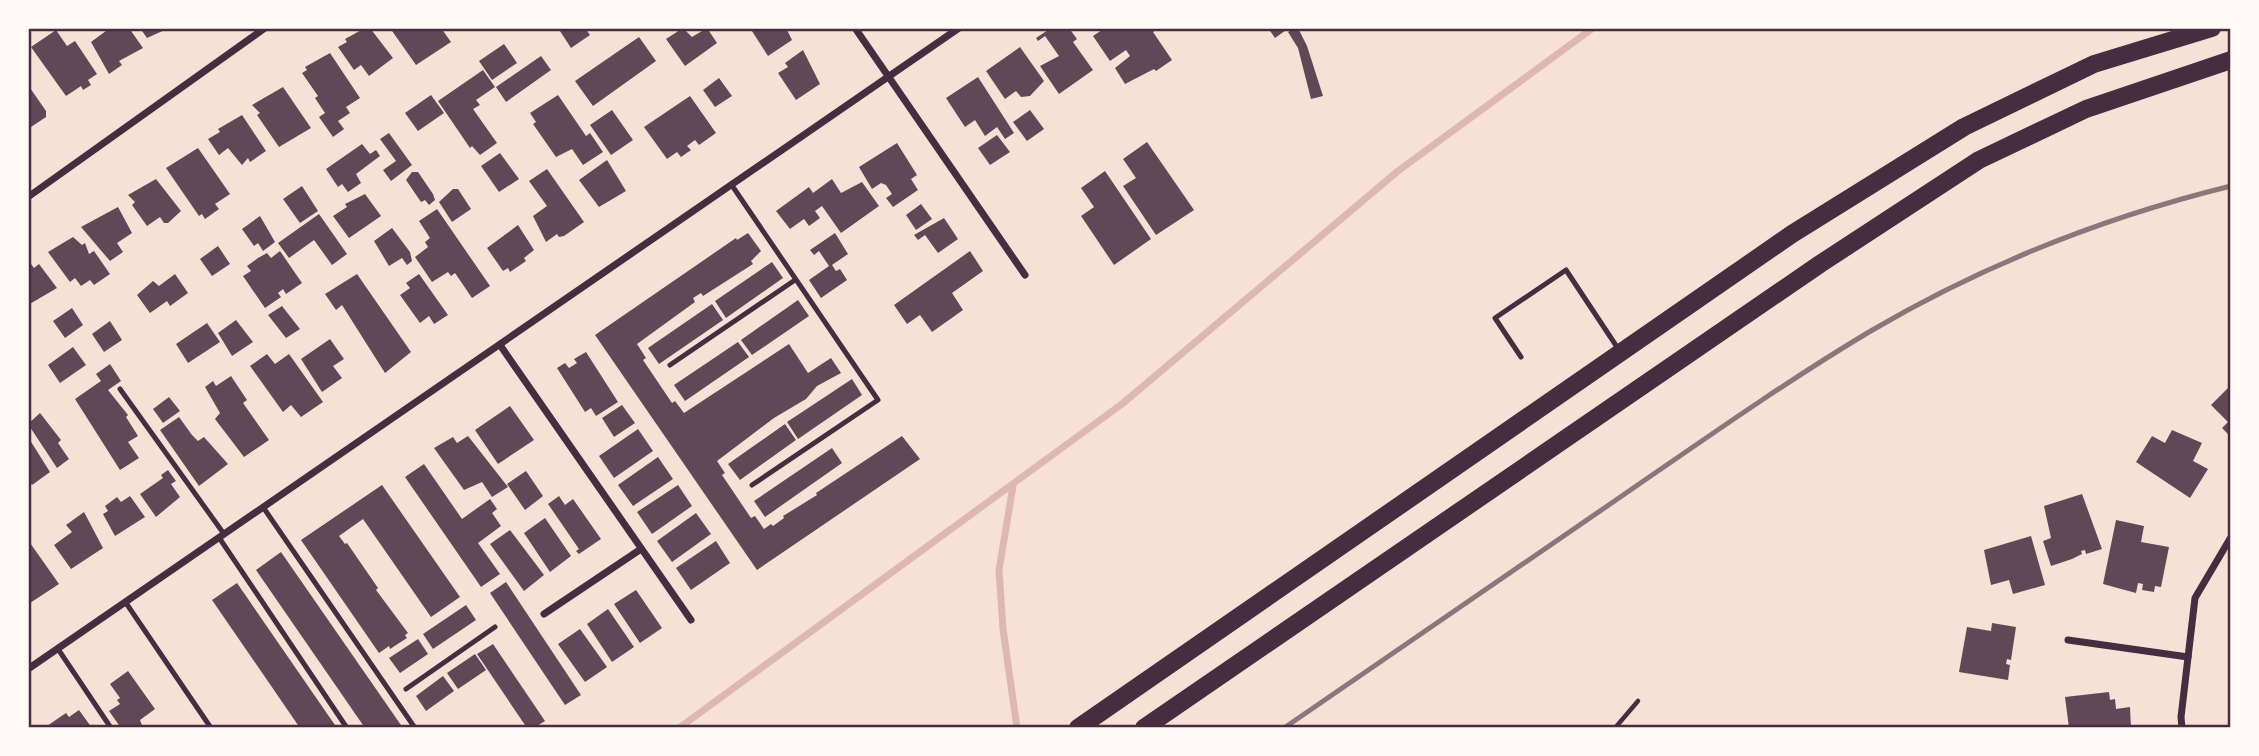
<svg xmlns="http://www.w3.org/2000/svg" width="2259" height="756" font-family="Rubik,sans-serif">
  <rect width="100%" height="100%" fill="#f7e1d7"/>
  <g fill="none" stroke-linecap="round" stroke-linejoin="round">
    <g stroke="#dcb8b0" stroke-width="7">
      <path d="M1013,486L999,570L1003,629L1017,728"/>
      <path d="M679,728L1122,404L1398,171L1593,28"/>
    </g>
  </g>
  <g fill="#644757">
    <path d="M110,28H129L143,48L119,61L122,65L109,74L91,42Z"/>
    <path d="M140,28H169L147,38Z"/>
    <path d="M365,28H370L393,58L369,76L361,65L354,70L338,47L347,42L345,39Z"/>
    <path d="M390,28H441L451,42L416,65Z"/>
    <path d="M558,28H585L590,35L571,48Z"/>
    <path d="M683,28L692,37L707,28L717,43L685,66L666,39Z"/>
    <path d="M750,28H786L792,40L768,56Z"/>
    <path d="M1051,28H1069L1077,39L1073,42L1093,70L1059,94L1040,66L1059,56L1045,36L1038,41L1036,38Z"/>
    <path d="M1105,28H1159L1153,32L1172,60L1156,71L1154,69L1125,84L1115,68L1130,56L1126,50L1110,61L1093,36Z"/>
    <path d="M1268,28H1289L1275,38Z"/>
    <path d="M1295,28H1298L1307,46L1323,96L1311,99L1298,48L1288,32Z"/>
    <path d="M56,30L67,46L75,41L97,74L88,80L91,85L83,90L81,86L66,96L31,47Z"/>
    <path d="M639,37L656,61L593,106L575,81Z"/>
    <path d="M504,44L517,63L492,80L479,61Z"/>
    <path d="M1020,47L1044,81L1030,96L1021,97L1016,91L1005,99L986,71Z"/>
    <path d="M803,50L820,84L796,100L778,73L788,67L785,63Z"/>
    <path d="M330,53L360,98L346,107L350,113L338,121L344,129L333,137L319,117L325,113L315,98L318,96L302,73L307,70L305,67Z"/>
    <path d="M541,56L551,70L506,102L496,87Z"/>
    <path d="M483,70L495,87L476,100L480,105L473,109L497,143L480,155L472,146L470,148L438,101Z"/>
    <path d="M978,77L1014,133L1005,139L997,127L985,136L975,120L965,127L946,98Z"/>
    <path d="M719,78L732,96L715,107L703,90Z"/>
    <path d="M28,85L46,111V117L28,129Z"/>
    <path d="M283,87L311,128L279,147L257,115L260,113L252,105Z"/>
    <path d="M431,95L444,113L418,131L405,113Z"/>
    <path d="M558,95L586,136L590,133L603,152L583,165L572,149L556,157L533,124L536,122L530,113Z"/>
    <path d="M690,96L716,133L699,145L695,140L687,146L691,150L681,157L677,152L667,159L644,127Z"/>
    <path d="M612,110L633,140L611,155L590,125Z"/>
    <path d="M1030,110L1044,129L1027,141L1013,122Z"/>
    <path d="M242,115L266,151L250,162L248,158L242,165L228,148L219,155L208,139L220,132L218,129Z"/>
    <path d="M389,133L412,165L391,181L383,170L396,161L380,139Z"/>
    <path d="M997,135L1010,152L990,165L978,148Z"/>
    <path d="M1147,142L1194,210L1156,235L1123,186L1136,178L1123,159Z"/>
    <path d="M897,143L917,175L911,179L918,190L893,207L886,198L892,194L886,185L881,183L872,189L859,167Z"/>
    <path d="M362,144L370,154L376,150L380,156L356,174L361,183L348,192L342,184L338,187L326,169Z"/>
    <path d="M198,148L230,194L215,204L219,209L205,219L202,214L199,216L166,168Z"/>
    <path d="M500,153L519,179L499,192L481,166Z"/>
    <path d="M607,160L626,191L599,207L579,180Z"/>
    <path d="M547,169L584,222L564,236L559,237L557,234L546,242L533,216L547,206L529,181Z"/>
    <path d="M1105,171L1151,239L1114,265L1081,216L1094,207L1081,188Z"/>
    <path d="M412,172H418L433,194L435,200L429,205L425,200L421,202L406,180Z"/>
    <path d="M156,179L181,211L168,223H164L160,217L147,226L132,205L135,202L128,195Z"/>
    <path d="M832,179L841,193L862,182L879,206L841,233L822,206L815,211L820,218L809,226L804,219L790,229L776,211L809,187L813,193Z"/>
    <path d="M302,186L318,211L300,223L283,199Z"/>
    <path d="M453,189H458L471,209L452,222L439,202Z"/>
    <path d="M365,194L381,216L349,238L333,216L347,207L345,204Z"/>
    <path d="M921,204L932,219L916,230L906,215Z"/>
    <path d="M118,207L132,233L117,243L123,252L110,261L81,227Z"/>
    <path d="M437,209L490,286L472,298L455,273L451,276L448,272L432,282L415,257L428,247L425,242L430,238L419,221Z"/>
    <path d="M319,214L347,254L332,265L314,240L289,258L278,243Z"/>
    <path d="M260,216L275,242L263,251L258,243L254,246L242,229Z"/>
    <path d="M944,218L958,239L938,253L925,235L918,240L914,235Z"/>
    <path d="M518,225L534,250L524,258L526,261L510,272L508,268L503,271L487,248Z"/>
    <path d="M392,228L410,252L412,261L407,265L402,258L389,266L374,241Z"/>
    <path d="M748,233L761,251L751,261L753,264L703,296L701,293L693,298L695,302L637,344L646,358L643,360L672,403L675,401L684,413L789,344L808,373L831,358L841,373L817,386L806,399L774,418L717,461L725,473L722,475L751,518L755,516L764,529L771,524L773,526L784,518L783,516L817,495L816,493L902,436L920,459L757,570L595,335L736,238L737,240Z"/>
    <path d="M835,233L848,254L832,265L836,271L840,269L847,280L821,298L809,280L829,266L819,251L814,255L810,250Z"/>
    <path d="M73,237L82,245L85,243L89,254L94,251L110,274L94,285L90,280L81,286L75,278L70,282L48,252Z"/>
    <path d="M218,246L230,264L212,276L200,259Z"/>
    <path d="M280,251L302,283L286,294L283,289L278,293L281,297L265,308L243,276L251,271L247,266L258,258L267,253L271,258Z"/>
    <path d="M970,251L983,271L952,293L963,310L932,332L920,315L907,324L894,305Z"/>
    <path d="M772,262L783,278L726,318L715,301Z"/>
    <path d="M31,264L34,268L39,264L57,288L28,305V266Z"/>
    <path d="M175,274L188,293L170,306L167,301L150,313L137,295L153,281L159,286Z"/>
    <path d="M357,274L411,352L385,373L342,305L336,310L325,294Z"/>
    <path d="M419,274L448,315L434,324L429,316L420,323L400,295L410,288L406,283Z"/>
    <path d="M798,300L809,316L752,355L741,340Z"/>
    <path d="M712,304L723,320L659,364L648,348Z"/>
    <path d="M282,306L300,329L286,338L268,315Z"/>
    <path d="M72,308L83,325L65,338L53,321Z"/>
    <path d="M236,320L253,342L232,356L218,333Z"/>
    <path d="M110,321L122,340L104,352L92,334Z"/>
    <path d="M207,323L220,342L188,363L176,344Z"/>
    <path d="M330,339L344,359L333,366L342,378L322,392L301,359Z"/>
    <path d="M738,342L749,357L685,401L674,385Z"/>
    <path d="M73,347L86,365L60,383L48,365Z"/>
    <path d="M586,352L618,402L596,416L591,408L585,412L557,368L565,363L569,368L577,363L574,359Z"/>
    <path d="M267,354L275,364L289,354L323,402L301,417L291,405L283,412L250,366Z"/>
    <path d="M110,364L121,381L108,390L128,415L126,417L138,436L128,442L139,458L120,470L75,399L101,381L96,374Z"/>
    <path d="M231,376L247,400L243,403L269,440L244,457L215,419L220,413L205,387L213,381L216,386Z"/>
    <path d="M852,379L862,395L798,439L787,422Z"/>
    <path d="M2231,385V437L2222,428L2228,422L2211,405Z"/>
    <path d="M169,397L180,411L163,423L153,409Z"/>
    <path d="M622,405L635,423L614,437L602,418Z"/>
    <path d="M510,406L534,440L498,464L475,430Z"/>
    <path d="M40,413L61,440L58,443L69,459L57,468L28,424Z"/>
    <path d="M179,417L192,435L198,441L204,437L228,464L199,486L160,430Z"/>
    <path d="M785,424L796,440L740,480L728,464Z"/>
    <path d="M638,429L653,451L614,478L599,456Z"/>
    <path d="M2172,430L2202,443L2193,461L2208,469L2190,498L2136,462L2152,436L2165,443Z"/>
    <path d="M468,436L508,487L492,497L482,482L464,490L434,448L453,437L457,443Z"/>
    <path d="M28,437L50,472L32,485L28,480Z"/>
    <path d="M832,448L842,463L765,517L754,501Z"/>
    <path d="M658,457L673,479L633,506L618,485Z"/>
    <path d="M424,464L462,519L490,499L497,509L492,513L501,526L478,543L500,574L481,587L405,477Z"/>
    <path d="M168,470L176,481L171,484L180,497L156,517L140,494L163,478L161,475Z"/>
    <path d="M526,471L543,496L525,510L507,484Z"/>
    <path d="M382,485L460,597L431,617L363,519L339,536L345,544L347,543L378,588L376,590L408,633L405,635L407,638L390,649L389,646L379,653L301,540Z"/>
    <path d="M678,485L692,506L652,534L637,512Z"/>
    <path d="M2082,494L2102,549L2086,554L2085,550L2081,551L2082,554L2072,559L2051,566L2043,541L2051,538L2044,506Z"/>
    <path d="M130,496L145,517L115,536L103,514L108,511L105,506L117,497L121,502Z"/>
    <path d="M559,496L565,505L573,499L601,539L579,554L576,551L579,549L548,504Z"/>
    <path d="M84,512L103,548L71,569L54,545L72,532L66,525Z"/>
    <path d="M696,513L711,534L672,562L657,541Z"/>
    <path d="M545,518L571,556L550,572L524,533Z"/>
    <path d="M2116,520L2144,526L2141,542L2169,547L2161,587L2155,586L2154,592L2142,590L2143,584L2138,583L2136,593L2103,584Z"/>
    <path d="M510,530L544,575L524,591L490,544Z"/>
    <path d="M2031,536L2045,585L2013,594L2009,580L1991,585L1984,550Z"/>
    <path d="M28,540L59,584L30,603L28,600Z"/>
    <path d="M716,541L730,563L691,590L676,568Z"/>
    <path d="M281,552L403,728H365L256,570Z"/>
    <path d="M506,582L581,695L565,705L490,593Z"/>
    <path d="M237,583L337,728H300L212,600Z"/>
    <path d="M636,590L662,628L640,643L614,604Z"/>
    <path d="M466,605L476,620L433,649L423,634Z"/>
    <path d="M608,609L634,647L612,662L587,624Z"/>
    <path d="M1992,623L2016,627L2011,660L2007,659L2006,664L2010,665L2008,680L1959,672L1967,627L1991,631Z"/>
    <path d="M580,629L607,667L585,682L558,644Z"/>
    <path d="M418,639L428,654L400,673L389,658Z"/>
    <path d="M493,644L545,721L534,728H527L477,654Z"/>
    <path d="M475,654L486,670L458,689L447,673Z"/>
    <path d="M128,671L155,709L140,720L143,728H121L109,711L120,704L117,700L120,698L110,684Z"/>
    <path d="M443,676L454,691L426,711L416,696Z"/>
    <path d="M2109,692L2110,700L2115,699L2116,709L2130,707L2131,728H2069L2065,697Z"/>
    <path d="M79,710L92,728L47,726L66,713L69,717Z"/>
  </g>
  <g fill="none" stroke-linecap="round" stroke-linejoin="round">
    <path stroke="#4a2c40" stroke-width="4.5" d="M1615,728L1638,701"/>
    <g stroke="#4a2c40" stroke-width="5">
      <path d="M733,187L878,400L752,485"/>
      <path d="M1521,357L1495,318L1566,270L1619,350"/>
      <path d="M670,365L795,280"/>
      <path d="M120,389L224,534"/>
      <path d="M263,507L415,728"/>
      <path d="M220,539L347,728"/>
      <path d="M126,603L211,728"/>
      <path d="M58,649L111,728"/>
      <path d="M406,689L495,627"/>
    </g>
    <g stroke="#4a2c40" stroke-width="7">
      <path d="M855,28L1025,275"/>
      <path d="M28,197L265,28"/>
      <path d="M500,345L691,620"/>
      <path d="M544,614L641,549"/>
      <path d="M2068,640L2188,657"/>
      <path d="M28,669L959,28"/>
      <path d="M2182,728L2181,717L2195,598L2231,537"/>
    </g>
    <g stroke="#4a2c40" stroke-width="18">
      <path d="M1078,728L1792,234L1964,127L2094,64L2212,28"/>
      <path d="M1144,728L1820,264L1979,160L2086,109L2231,60"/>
    </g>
    <path stroke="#8f747c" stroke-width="5" d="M1284,728C1394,652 1505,576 1616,500C1699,443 1782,384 1869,332C1981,266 2105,217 2231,186"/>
  </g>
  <rect width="2259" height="756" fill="none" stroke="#fffaf5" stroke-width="60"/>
  <rect x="30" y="30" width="2199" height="696" fill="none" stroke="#4a2c40" stroke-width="2.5"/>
</svg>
